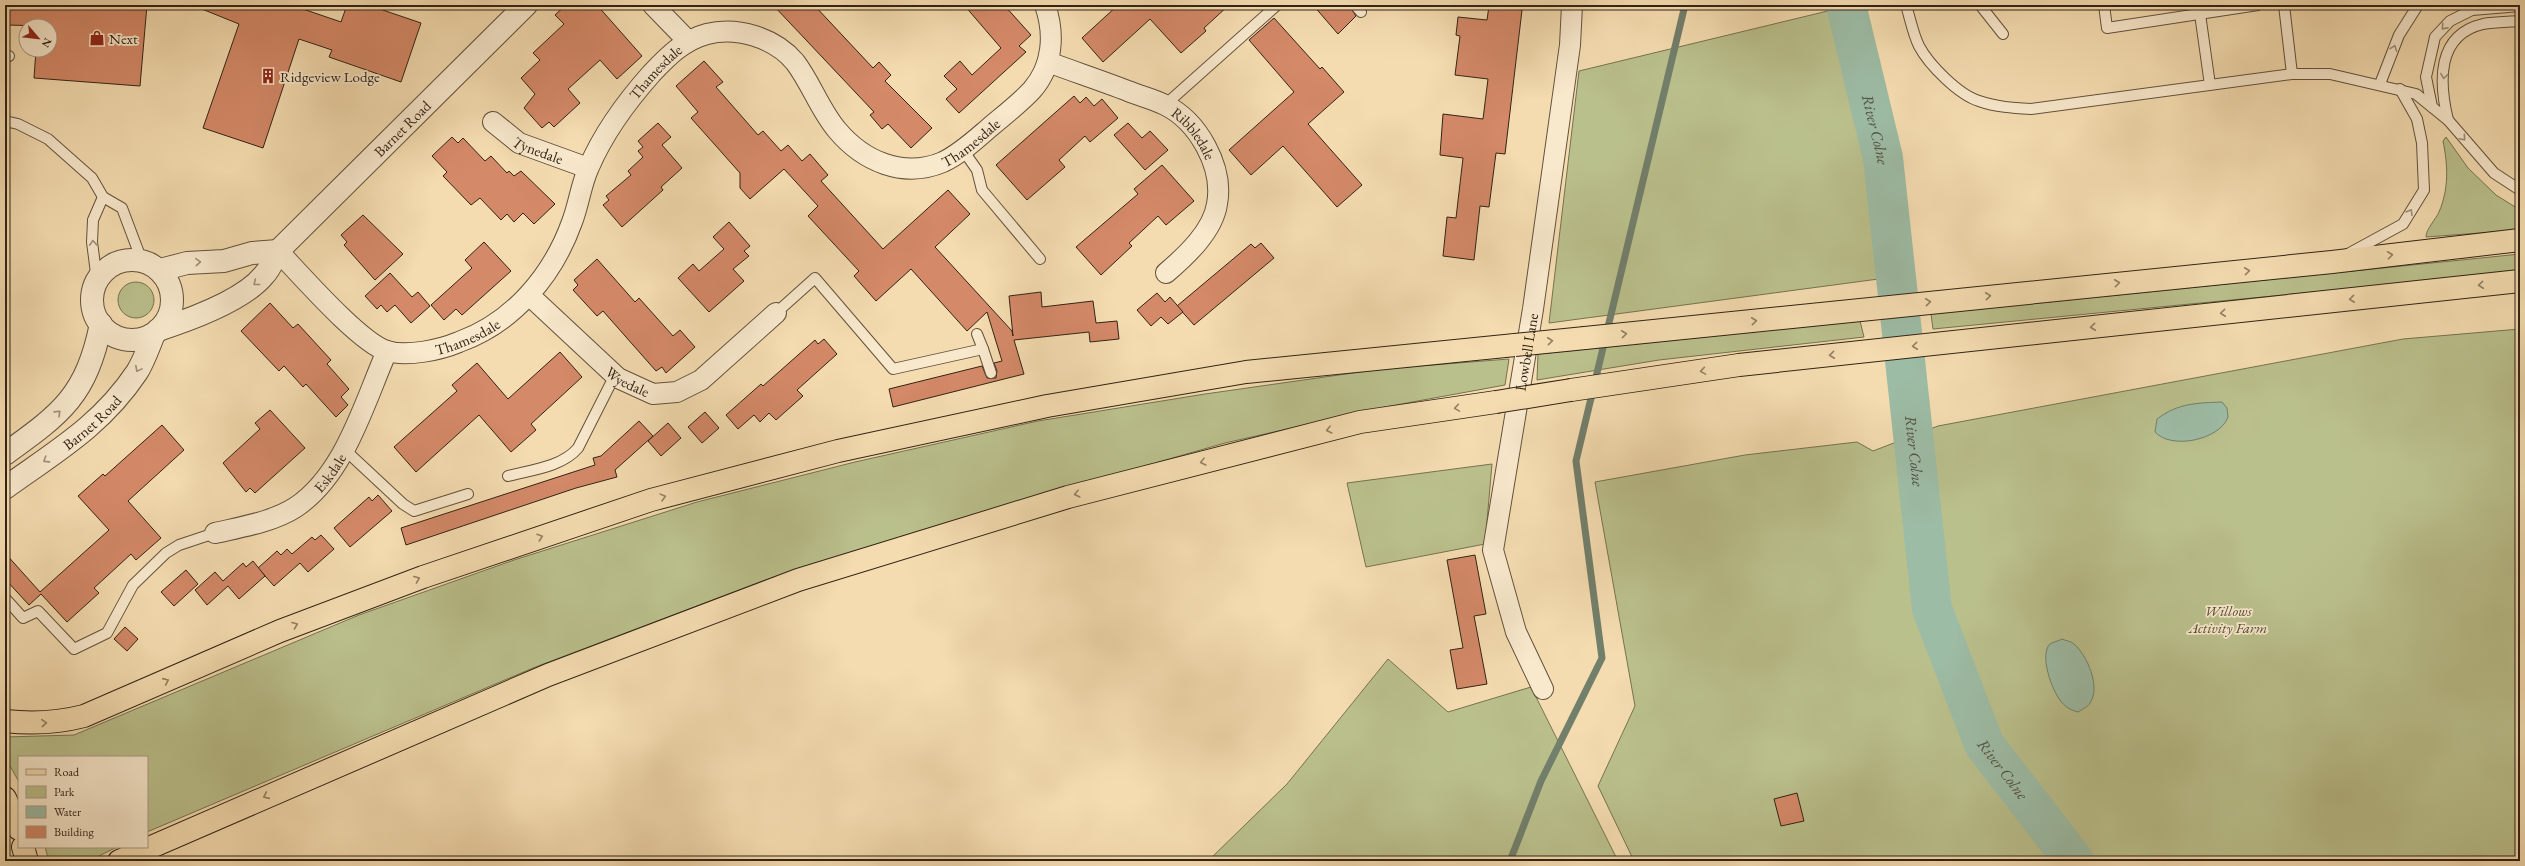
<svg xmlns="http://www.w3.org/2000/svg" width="2525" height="866" font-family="'EB Garamond',serif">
  <rect width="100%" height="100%" fill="#f4dcb0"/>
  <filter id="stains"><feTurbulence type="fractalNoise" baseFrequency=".005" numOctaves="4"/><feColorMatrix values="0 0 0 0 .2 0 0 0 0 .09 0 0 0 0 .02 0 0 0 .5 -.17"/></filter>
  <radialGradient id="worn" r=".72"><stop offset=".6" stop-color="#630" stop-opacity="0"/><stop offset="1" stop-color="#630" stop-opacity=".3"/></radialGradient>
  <g fill="#bac08c" stroke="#767250">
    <path d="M1836,9L1867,108L1883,231L1886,278L1549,323L1579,71Z"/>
    <path d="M2446,137L2468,168L2496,195L2520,210V230L2426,237C2426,229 2436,219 2439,212C2449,189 2448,165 2443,141Z"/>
    <path d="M2520,254V272L1933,329L1931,314Z"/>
    <circle cx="136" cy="300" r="18"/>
    <path d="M1860,321L1864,337L1659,360L1537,380L1538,354Z"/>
    <path d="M2520,329V861H1634L1598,786L1635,706L1595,482L1745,455L1857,442L1873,451L1938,426L2403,339Z"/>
    <path d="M1509,359L1505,385L1385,407L1225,443L942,524L763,581L533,668L147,832V757H19V782L5,757V737L74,735L359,615L514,560L697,502L855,462L1038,421L1205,394L1381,369Z"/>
    <path d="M1492,464L1485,544L1366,567L1347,483Z"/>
    <path d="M1388,659L1448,712L1531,687L1618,861H1208L1287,784Z"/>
    <path d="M45,847H117L89,861H49Z"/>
  </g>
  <g fill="#9dbca5" stroke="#727f6b">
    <path d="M2222,402L2227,408L2228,417C2220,440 2171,450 2155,432L2157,419C2178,403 2197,403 2222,402Z"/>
    <path d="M2062,639C2066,641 2071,641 2074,644C2087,655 2101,687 2090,703C2088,707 2081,710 2078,712C2070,710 2065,707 2060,700C2052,690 2039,655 2050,644C2053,642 2059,641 2062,639Z"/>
  </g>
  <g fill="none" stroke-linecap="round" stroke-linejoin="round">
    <path stroke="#727f6b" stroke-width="7" d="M1510,861L1541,781L1602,658L1576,461L1685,5"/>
    <path stroke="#9dbca5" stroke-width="40" id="s1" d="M1846,5L1883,158L1932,609L1984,744L2074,861"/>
  </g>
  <g fill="#d48968" stroke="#322315">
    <path d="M5,5H147L140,86L34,78L36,50H50V26L5,25Z"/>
    <path d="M192,5H304L303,9L341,22L347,5H368L421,23L401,82L329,57L332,50L299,39L263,148L203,128L239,24Z"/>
    <path d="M566,5H597L642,56L617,79L600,60L568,89L580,103L554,127L549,122L542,128L524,108L535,94L521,78L540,60L533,53L564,24L555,15Z"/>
    <path d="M773,5H814L873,68L879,62L891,75L885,81L932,128L911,148L888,124L882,129L870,115L874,112Z"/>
    <path d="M964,5H1004L1031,35L1019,46L1026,52L959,113L946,99L957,89L944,76L960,61L972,75L1001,48Z"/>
    <path d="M1118,5H1229L1204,28L1206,31L1181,53L1150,19L1103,62L1082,38Z"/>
    <path d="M1313,5H1349L1356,16L1338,34Z"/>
    <path d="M1489,6L1522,10L1505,154L1496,153L1489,207L1480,206L1474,260L1443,256L1447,217L1456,218L1463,158L1440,155L1443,114L1483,119L1488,79L1455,75L1460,36L1456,35L1458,17L1487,20Z"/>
    <path d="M1274,18L1320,69L1322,67L1344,92L1308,124L1362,185L1337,207L1283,146L1251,175L1229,150L1294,92L1249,40Z"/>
    <path d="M704,61L723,82L716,87L758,135L763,131L781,151L788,145L802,161L810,154L828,175L821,181L883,249L948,190L970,214L935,247L1012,331L1013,336L1009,296L1041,292L1042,307L1093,301L1096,323L1117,321L1119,339L1090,342L1089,332L1014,340L1024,374L893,407L889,389L982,366L987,378H996L997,371L994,363L1002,361L987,312L967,331L911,269L876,301L854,276L859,271L808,216L818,206L784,169L750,199L740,188V173L691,118L698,112L676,86Z"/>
    <path d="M1074,96L1080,103L1086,97L1094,106L1102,99L1118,118L1090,142L1085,136L1059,160L1065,167L1027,200L996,165Z"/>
    <path d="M658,123L671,137L662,145L682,168L661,187L663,190L622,227L603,205L609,200L606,196L631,175L628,171L643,157L638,151L643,147L638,141Z"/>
    <path d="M1128,123L1142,138L1150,131L1168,150L1145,170L1114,135Z"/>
    <path d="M452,137L458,143L463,138L485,161L491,156L507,173L509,171L514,176L521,171L555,204L534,224L523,213L514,222L507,214L501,220L480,198L471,205L443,176L447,172L432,156Z"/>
    <path d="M1162,165L1194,201L1166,225L1158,216L1129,243L1132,246L1101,275L1076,247L1138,194L1134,189Z"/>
    <path d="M363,215L403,254L375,280L344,245L347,242L341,235Z"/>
    <path d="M729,222L750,246L744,251L749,256L733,269L744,281L709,312L678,278L693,264L699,271L724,249L713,237Z"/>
    <path d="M484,242L511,271L462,315L456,309L444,320L431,305L472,268L465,260Z"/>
    <path d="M1261,243L1274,258L1194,325L1177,306L1251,244L1255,248Z"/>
    <path d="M597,259L635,302L639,298L673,336L680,330L695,347L666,373L662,367L656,371L603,311L597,316L573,290L578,285L574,280Z"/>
    <path d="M390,273L412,297L418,292L430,306L411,323L395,305L387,312L381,305L377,309L365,296Z"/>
    <path d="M1157,293L1165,302L1170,297L1183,312L1168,324L1161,317L1151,326L1137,310Z"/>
    <path d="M270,303L293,328L298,324L331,360L327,364L349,389L341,397L348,405L336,417L306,384L303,387L284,366L279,371L241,331Z"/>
    <path d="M824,339L837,354L797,390L803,396L776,420L769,413L760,422L754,415L738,429L726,415L761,384L763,386L815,340L818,344Z"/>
    <path d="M560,352L582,377L531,424L536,430L511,452L479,415L416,472L394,447L457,391L452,385L477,363L508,399Z"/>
    <path d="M270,410L305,448L255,493L250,488L246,492L223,463L260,429L255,423Z"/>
    <path d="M705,412L719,428L702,443L688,427Z"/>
    <path d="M639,421L653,436L615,470L617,477L576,488L406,545L401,528L595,465L593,458L601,456Z"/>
    <path d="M668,423L681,438L661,456L648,441Z"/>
    <path d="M162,425L184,450L128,501L161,538L136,560L131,554L94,588L99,593L67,622L41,594L29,605L5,579V553L40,592L109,530L78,496L103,474L105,476Z"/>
    <path d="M378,495L392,511L350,547L334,528L369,497L372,501Z"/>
    <path d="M321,535L334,549L308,572L300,563L274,586L258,568L277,551L281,555L287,549L292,554L312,537L315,540Z"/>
    <path d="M1475,555L1486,614L1474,616L1487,684L1457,689L1450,650L1463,648L1447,560Z"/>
    <path d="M253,561L265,576L239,599L228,586L207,605L195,590L215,572L223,581L243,563L246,567Z"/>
    <path d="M186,570L198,584L174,606L161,592Z"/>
    <path d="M125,627L138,639L127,651L114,639Z"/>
    <path d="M1797,793L1804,821L1781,826L1774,799Z"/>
  </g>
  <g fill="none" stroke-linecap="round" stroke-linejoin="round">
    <g stroke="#62513c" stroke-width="12">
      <g id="service">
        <path d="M1355,5L1361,12"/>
        <path d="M1906,5C1910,18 1913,34 1919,46C1929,65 1959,95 1979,101C1996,107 2013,108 2031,109L2292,74H2330L2416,94L2448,120L2494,173L2520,190"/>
        <path d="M1980,5L2003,34"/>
        <path d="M2104,5L2107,28L2258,5"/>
        <path d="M2284,5L2292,74"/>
        <path d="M2200,14L2210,85"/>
        <path d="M5,55L9,56"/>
        <path d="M2380,84L2399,35L2418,5"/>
        <path d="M1165,105L1277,5"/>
        <path d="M2432,107L2426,77L2435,37L2450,21L2472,10L2520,6"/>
        <path d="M2448,120C2439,83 2436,35 2483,24C2495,22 2508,22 2520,21"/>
        <path d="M5,121L18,124L48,139L92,178L103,197L122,208L142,261"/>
        <path d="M963,150L977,170L982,190L1040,259"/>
        <path d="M2348,254L2403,224L2424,190L2422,143L2417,119L2400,89"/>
        <path d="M97,281L92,242L93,220L103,197"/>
        <path d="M776,313L815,278L893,369L983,349L991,373"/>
        <path d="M977,334L983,349"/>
        <path d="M344,449L403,504L414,511L468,494"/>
        <path d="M508,476C531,470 562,467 578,448L615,375"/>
        <path d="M5,598L23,618L38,611L74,649L107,633L133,585L166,553L179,545L215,533"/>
      </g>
    </g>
    <g stroke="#62513c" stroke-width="22">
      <g id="minor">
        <path d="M653,5L687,40"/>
        <path id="s2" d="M1048,62C1075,72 1102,81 1128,91C1140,96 1153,99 1165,105C1198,121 1224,167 1217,204C1213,231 1186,256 1166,273"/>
        <path id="s3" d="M493,122L519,143L588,168"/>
        <path id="s4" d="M278,251C300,274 360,343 387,351C407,357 440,350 459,342C514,322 553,275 572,222C579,204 581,184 589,167C604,132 627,101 652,73C668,56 684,40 707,34C737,26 775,38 795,62C811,83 820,110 837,130C863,161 903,179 943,162C960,154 975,140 989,128C1003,116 1019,104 1032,90C1053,66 1055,34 1045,5"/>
        <path id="s5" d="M529,295L618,378L653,394L677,392L701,380L776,313"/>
        <path id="s6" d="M215,533C241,527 273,522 296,507C345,474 364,403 387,351"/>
        <path id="s7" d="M1543,689L1516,632L1493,550L1533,309L1570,45L1572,5"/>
      </g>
    </g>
    <g stroke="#62513c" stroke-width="24">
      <g id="tertiary">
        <circle cx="132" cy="300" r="40"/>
        <path d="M160,270L187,263L224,261L252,253L278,251"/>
        <path id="s8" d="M158,330C189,320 244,300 264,275C270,269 274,259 278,251L526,5"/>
        <path d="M5,454C62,413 86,396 101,324"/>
        <path id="s9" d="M5,488C55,452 101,426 137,372C144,361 149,346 154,334"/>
      </g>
    </g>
    <g stroke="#322315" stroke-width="24">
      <g id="primary">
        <path d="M1585,338L2332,262L2520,240"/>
        <path d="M1571,390L1739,365L2520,281"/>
        <path d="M5,721C32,724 57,723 84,716L280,631L423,577L651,500L838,451L1047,406L1246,372L1515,345"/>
        <path d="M5,798L19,829"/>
        <path d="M23,847L27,861"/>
        <path d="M119,861L548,675L798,580L1068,497L1360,422L1496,402"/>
      </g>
    </g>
    <use href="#service" stroke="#f8e8cc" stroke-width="10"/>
    <use href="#minor" stroke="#f8e8cc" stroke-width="20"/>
    <use href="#tertiary" stroke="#f8e8cc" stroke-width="22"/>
    <use href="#primary" stroke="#f4dcb0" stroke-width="22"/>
    <g stroke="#322315" stroke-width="24" stroke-linecap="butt">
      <g id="primary-bridge">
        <path d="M1515,345L1585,338"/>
        <path d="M1496,402L1571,390"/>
      </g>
    </g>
    <use href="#primary-bridge" stroke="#f4dcb0" stroke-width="22"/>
  </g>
  <defs><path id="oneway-chevron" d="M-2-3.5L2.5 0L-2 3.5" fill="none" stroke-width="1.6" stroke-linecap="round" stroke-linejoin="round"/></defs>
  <g stroke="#9f8f7a">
    <use href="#oneway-chevron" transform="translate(2444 27) rotate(132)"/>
    <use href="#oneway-chevron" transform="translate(2394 48) rotate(-69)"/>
    <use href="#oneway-chevron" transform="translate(2444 76) rotate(98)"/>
    <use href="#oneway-chevron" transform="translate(2463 138) rotate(49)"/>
    <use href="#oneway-chevron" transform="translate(2410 212) rotate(-59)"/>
    <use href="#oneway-chevron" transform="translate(93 243) rotate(-93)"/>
    <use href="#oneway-chevron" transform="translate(198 262) rotate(-4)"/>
    <use href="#oneway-chevron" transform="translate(256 283) rotate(141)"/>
    <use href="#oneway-chevron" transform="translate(138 369) rotate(118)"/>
    <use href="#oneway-chevron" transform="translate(58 413) rotate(-44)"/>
    <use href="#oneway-chevron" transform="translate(46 460) rotate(147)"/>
  </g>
  <g stroke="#938062">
    <use href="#oneway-chevron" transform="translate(2390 255) rotate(-7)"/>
    <use href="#oneway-chevron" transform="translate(2247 271) rotate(-6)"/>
    <use href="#oneway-chevron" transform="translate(2117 283) rotate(-6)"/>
    <use href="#oneway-chevron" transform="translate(2481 285) rotate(174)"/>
    <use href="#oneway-chevron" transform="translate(1988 296) rotate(-6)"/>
    <use href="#oneway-chevron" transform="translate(2352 299) rotate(174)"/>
    <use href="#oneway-chevron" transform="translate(1928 302) rotate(-6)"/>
    <use href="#oneway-chevron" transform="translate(2223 313) rotate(174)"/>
    <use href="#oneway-chevron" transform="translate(1754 321) rotate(-6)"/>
    <use href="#oneway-chevron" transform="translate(2093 327) rotate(174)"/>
    <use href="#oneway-chevron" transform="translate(1624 334) rotate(-6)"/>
    <use href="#oneway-chevron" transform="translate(1550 341) rotate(-6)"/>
    <use href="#oneway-chevron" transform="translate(1915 346) rotate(174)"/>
    <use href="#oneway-chevron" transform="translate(1832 355) rotate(174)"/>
    <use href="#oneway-chevron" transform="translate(1703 371) rotate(171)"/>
    <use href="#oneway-chevron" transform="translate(1457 408) rotate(171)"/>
    <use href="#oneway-chevron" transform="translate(1329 430) rotate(166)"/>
    <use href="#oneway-chevron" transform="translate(1203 462) rotate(166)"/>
    <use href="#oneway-chevron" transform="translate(1077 494) rotate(166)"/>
    <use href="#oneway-chevron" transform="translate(663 497) rotate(-15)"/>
    <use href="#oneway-chevron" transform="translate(540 537) rotate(-19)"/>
    <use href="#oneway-chevron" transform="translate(417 579) rotate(-21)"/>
    <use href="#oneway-chevron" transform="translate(295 625) rotate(-21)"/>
    <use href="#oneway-chevron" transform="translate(166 681) rotate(-24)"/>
    <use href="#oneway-chevron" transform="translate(44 723) rotate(-3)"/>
    <use href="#oneway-chevron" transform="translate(266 796) rotate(156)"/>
  </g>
  <defs>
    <g id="shop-bare" transform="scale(1.2)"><path d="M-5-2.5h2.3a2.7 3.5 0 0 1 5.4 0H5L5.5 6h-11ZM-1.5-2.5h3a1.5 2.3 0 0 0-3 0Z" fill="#8f2418" stroke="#f8e8cc" stroke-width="2.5" paint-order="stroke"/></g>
    <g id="building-bare" transform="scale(1.2)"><path d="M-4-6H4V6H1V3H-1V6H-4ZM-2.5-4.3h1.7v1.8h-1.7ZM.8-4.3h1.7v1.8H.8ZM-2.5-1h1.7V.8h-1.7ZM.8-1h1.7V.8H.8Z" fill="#8f2418" stroke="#f8e8cc" stroke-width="2.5" paint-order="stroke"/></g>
  </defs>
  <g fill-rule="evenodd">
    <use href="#shop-bare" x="97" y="38"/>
    <use href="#building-bare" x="268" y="76"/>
  </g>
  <g text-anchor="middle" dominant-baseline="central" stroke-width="3.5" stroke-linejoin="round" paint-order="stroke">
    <g font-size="15" fill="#322315" stroke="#f8e8cc" text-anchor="start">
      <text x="109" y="38">Next</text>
      <text x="280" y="76">Ridgeview Lodge</text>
    </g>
    <g font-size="15" fill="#322315" stroke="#f8e8cc">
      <text stroke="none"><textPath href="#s4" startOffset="567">Thamesdale</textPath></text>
      <text stroke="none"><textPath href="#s8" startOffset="323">Barnet Road</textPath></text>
      <text stroke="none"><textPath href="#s2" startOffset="166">Ribbledale</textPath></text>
      <text stroke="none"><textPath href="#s4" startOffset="962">Thamesdale</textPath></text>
      <text stroke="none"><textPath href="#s3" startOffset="54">Tynedale</textPath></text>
      <text stroke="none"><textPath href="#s4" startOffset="232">Thamesdale</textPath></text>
      <text stroke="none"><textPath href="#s7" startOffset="349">Lowbell Lane</textPath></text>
      <text stroke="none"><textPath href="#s5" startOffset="132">Wyedale</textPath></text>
      <text stroke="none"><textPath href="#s9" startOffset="109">Barnet Road</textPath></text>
      <text stroke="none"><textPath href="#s6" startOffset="134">Eskdale</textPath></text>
    </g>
    <g font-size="15" font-style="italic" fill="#544a33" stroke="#f8e8cc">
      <text x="2228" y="610">Willows<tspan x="2228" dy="17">Activity Farm</tspan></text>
    </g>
    <g font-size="16" font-style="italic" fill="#525140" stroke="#f8e8cc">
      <text stroke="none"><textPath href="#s1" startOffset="128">River Colne</textPath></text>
      <text stroke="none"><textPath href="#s1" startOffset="452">River Colne</textPath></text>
      <text stroke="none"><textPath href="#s1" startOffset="787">River Colne</textPath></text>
    </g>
  </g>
  <rect width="2525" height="866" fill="none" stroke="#f4dcb0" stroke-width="20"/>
  <rect x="6" y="6" width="2513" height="854" fill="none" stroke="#322315" stroke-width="2"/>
  <rect x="10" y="10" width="2505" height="846" fill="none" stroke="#322315"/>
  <rect x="18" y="756" width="130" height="92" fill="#f8e8cc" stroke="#a99983"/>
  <rect x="26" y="769" width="20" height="6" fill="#f4dcb0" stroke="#a99983"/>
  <text x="54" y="776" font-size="12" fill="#322315">Road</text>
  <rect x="26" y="786" width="20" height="12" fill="#bac08c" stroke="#a99983"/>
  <text x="54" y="796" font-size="12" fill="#322315">Park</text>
  <rect x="26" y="806" width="20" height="12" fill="#9dbca5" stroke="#a99983"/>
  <text x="54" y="816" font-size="12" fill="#322315">Water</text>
  <rect x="26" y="826" width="20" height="12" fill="#d48968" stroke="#a99983"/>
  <text x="54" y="836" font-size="12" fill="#322315">Building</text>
  <g transform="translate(38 38) rotate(118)"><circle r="19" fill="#f8e8cc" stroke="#a99983"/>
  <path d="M0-3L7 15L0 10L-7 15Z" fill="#8f2418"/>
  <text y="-6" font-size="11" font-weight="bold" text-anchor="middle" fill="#322315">N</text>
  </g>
  <rect width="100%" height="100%" filter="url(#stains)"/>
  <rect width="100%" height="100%" fill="url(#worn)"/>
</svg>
